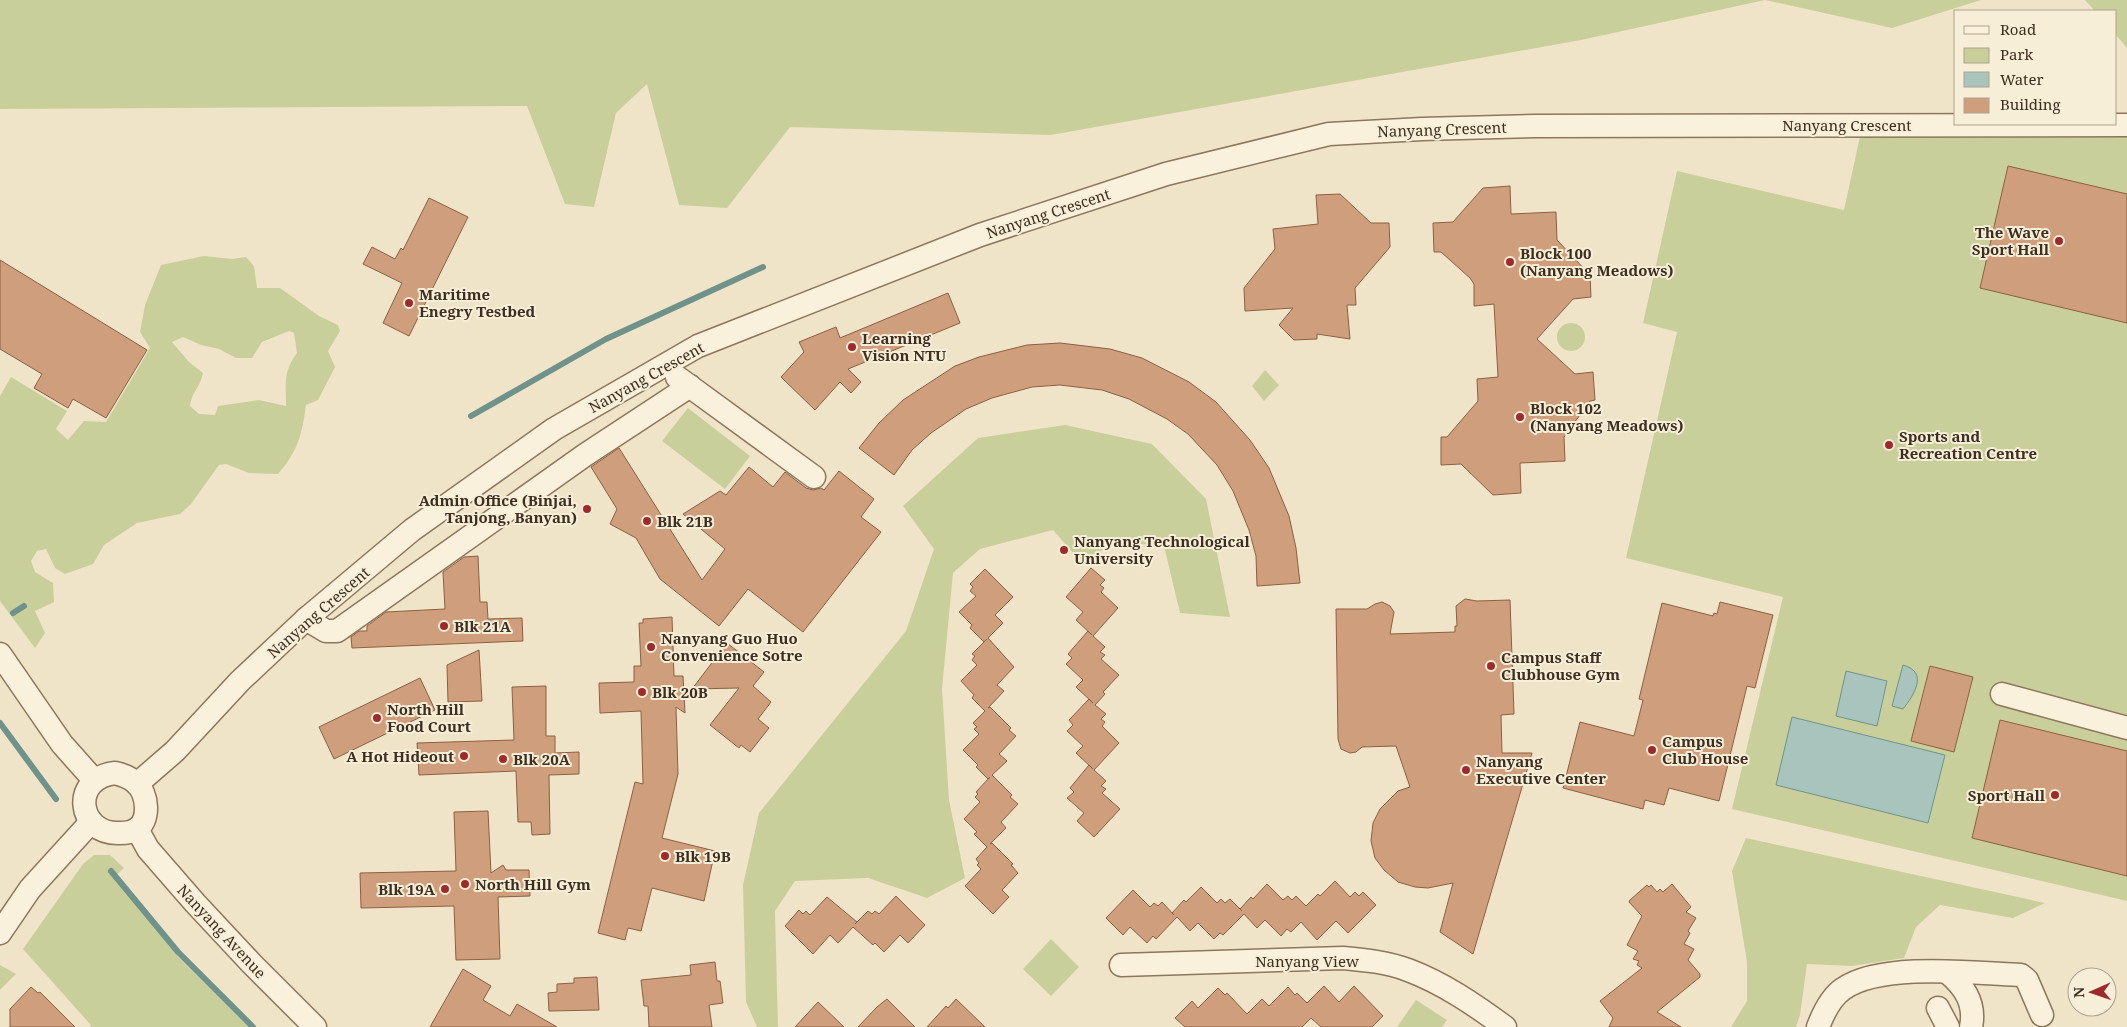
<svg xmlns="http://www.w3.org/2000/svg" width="2127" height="1027" font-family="'Noto Serif',serif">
  <rect width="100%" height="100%" fill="#f0e4c8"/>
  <g fill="#c9cf9b" fill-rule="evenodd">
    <path d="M0,0H1981L1892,28L1765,0L1581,40L1051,135L790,127L727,208L679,205L647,84L616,113L594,207L565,204L527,106L0,109Z"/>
    <path d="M2085,0H2127V48L2116,35V11H2095Z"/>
    <path d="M2127,126V901L1732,809L1783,597L1626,558L1677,332L1643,323L1677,171L1844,210L1862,127Z"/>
    <path d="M204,256L232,259L246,257L254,266L257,288H280L319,316L338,325L340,331L328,351L335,367L318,400L306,405C302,435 298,451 278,474L249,473L226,464L219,465L191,504L180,514L137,523L104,545L93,564L65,574L55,568L46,549L37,551L31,561L35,572L53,583L54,602L35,611L45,633L35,648L0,601V396L11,377L67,411L56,429L68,440L84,421L106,422L150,348L140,332L145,305L161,265ZM289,331L294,333L297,353C283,372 286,383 286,406L259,400L218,406L215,415L199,414L190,406C192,391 200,388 203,373L189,362L172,342L183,337L201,345L219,349L236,358H252L262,342Z"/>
    <circle cx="1571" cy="337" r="14"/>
    <path d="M1265,370L1279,385L1264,401L1252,386Z"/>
    <path d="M688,408L750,456L725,489L662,441Z"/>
    <path d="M1065,425L1152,444L1206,499L1230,617L1180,613L1164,546L1119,542L1080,561L1053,530L980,549L953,573L942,689L949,800L965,878L927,898L868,878L795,881L775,911L778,1027H757L746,1002L743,885L759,813L906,631L934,549L903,506L978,438Z"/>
    <path d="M1746,838L2045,903L2013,918L1940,905L1916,927L1904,958L1852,966L1807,964L1800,1015L1796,1027H1731L1747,1001V962L1732,871Z"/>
    <path d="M94,855H110L124,868L114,877L178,957L249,1027H91L90,1024L23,949L83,864Z"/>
    <path d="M1051,939L1079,967L1051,996L1023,969Z"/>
    <path d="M0,965L16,974L0,990Z"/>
    <path d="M1416,1000L1447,1020L1442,1027H1397Z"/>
  </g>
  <g fill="#a9c4bc" stroke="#6f938a">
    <path d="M1903,665C1929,672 1914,695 1903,709L1892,706Z"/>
    <path d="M1846,671L1887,681L1877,726L1836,716Z"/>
    <path d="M1792,717L1945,755L1928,823L1776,785Z"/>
  </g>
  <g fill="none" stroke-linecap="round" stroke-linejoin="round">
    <g stroke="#6f938a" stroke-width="6">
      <path d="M471,416L606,339L763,267"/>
      <path d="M13,613L24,606"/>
      <path d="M0,723L56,799"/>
      <path d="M111,871L178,952L253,1027"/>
    </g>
  </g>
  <g fill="#cf9f7d" stroke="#8d5f41">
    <path d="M2008,166L2127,194V323L1980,288Z"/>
    <path d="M1510,186L1511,214L1556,212L1557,240L1590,275L1591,297L1573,299L1537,339L1575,374L1593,372L1595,400L1590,401L1564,437L1565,461L1520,463L1521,493L1493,495L1461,464L1441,465V437H1447L1478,401L1477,379L1498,377L1494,304L1474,306V284L1470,278L1441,252H1434L1433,223L1453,222L1483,188Z"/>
    <path d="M1340,194L1371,223H1389L1390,247L1355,288L1356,305H1347L1350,339L1317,334V339L1294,340L1279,325L1293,308L1245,311L1244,288L1275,249L1273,229L1318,224L1316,195Z"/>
    <path d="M429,198L468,217L409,336L383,323L402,283L363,264L372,247L395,259L401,248L403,250Z"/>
    <path d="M0,260L147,350L106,418L73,399L68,408L34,388L42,374L0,349Z"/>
    <path d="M948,293L960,323L848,369L861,382L851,393L840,382L815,410L781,377L804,352L799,342L836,327L840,338Z"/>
    <path d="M1060,343L1110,349L1142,358L1189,382L1216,402L1250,440L1269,468L1289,516L1296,548L1300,583L1257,586L1256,556L1249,530L1233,491L1217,465L1188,434L1167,419L1129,399L1102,390L1060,385L1032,387L992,398L966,409L931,433L912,450L894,475L859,448L879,423L903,400L955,366L979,357L1027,345Z"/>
    <path d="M619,448L702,580L725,549L683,514L720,491L726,495L749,467L773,487L785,472L806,488L813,490L821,488L824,490L839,471L874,499L861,517L881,532L803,632L748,589L719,626L660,579L636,538L610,524L617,509L591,467Z"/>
    <path d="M478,556L480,602H487L488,619L522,618L523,641L352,648L351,637L359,631H367V626L386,612L445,609L443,572L464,557Z"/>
    <path d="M1091,568L1105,580L1100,585L1104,588L1101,592L1118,608L1093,636L1105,647L1100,652L1105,655L1101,659L1119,675L1103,692L1105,694L1095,705L1106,714L1101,719L1105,722L1102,726L1119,743L1094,770L1106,781L1101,786L1106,789L1102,793L1120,809L1094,837L1077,821L1084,813L1067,798L1074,792L1070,788L1089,765L1093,769L1076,753L1083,746L1067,731L1073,725L1069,720L1089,699L1093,703L1076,687L1083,680L1066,664L1072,658L1068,654L1088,631L1092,635L1076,620L1083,612L1066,597Z"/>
    <path d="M985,569L1013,597L995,615L1003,623L988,638L1014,667L997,685L1004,691L988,708L990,707L1011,728L1009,730L1016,736L999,754L1007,761L992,775L1012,795L1010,797L1018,804L1001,822L1006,828L990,844L992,843L1013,864L1011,865L1018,873L1002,890L1009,897L993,914L965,886L981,869L977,865L979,863L976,859L987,847L974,834L977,832L964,819L980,802L975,797L978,794L976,792L990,777L988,779L976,767L978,765L963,750L979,734L974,729L977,727L973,723L985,711L972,698L974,695L961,681L977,665L972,660L975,656L972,654L987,639L984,642L970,628L972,625L959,612L976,596L970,591L973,587L970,584Z"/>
    <path d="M1465,599L1477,601L1510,600L1514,714L1501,715L1502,753H1532L1473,954L1440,932L1453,883L1428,888L1415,887L1398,882L1384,870L1375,858L1371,841L1373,823L1380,809L1398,791L1410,787L1396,746L1362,747L1356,752L1350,753L1341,749L1338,739L1336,609H1367L1375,604L1382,602L1390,606L1394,612L1390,634L1455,632V626H1457L1456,606Z"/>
    <path d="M1720,602L1773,615L1755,688L1747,686L1719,801L1669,788L1664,805L1645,800L1643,809L1563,788L1580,722L1634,736L1643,700L1639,699L1662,603L1713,616L1714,613L1717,614Z"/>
    <path d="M672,617L674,676H683L685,713L676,707L678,774L662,838L715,851L704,901L652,888L641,931L628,928L625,940L598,933L635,782L643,784L641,711L600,713L599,683L634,682V666H641L639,623H643V619Z"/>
    <path d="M727,643L764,672L753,686L771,702L758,719L769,728L750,752L741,745L739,748L710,725L739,688L692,689Z"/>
    <path d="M479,650L482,701L448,702L447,665Z"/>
    <path d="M1930,666L1973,677L1954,752L1911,741Z"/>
    <path d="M420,678L435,710L334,759L319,727Z"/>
    <path d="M546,686V736H555V753L579,752V774L549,775L550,834L532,835L531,822H518L516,771L419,775L417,743L514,740L512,687Z"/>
    <path d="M2000,720L2127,751V876L1972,838Z"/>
    <path d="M488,811L491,873L503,865L506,870H529L530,896L498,897L500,959L456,960L454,906L361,908L360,873L456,871L454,812Z"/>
    <path d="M1335,881L1350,897L1355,892L1359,896L1363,892L1376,905L1348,933L1336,921L1317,940L1301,922L1291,932L1287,929L1281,936L1265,920L1257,928L1244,914L1223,935L1220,933L1214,939L1198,923L1190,931L1177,917L1156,939L1153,936L1147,943L1130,927L1123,935L1106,918L1133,890L1150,907L1154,903L1158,906L1162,902L1174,915L1172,913L1184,900L1186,902L1201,887L1217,903L1221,899L1225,903L1230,899L1242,911L1240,909L1251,897L1253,899L1267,884L1283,900L1288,896L1292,900L1296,896L1306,906L1318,894L1320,896Z"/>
    <path d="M1672,884L1691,907L1686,912L1696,918L1688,931L1690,933L1684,944L1694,949L1688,960L1700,974V977L1657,1012L1681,1027H1609L1613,1018L1600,1001L1642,968L1637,965L1639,961L1633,959L1638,951L1627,945L1642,916L1629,902L1630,900L1647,885L1649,887L1651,885L1657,892L1660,889L1663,892Z"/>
    <path d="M896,896L925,925L908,943L900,935L884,952L875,943L873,945L853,927L838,943L830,935L813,954L785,926L799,910L803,914L806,911L810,915L827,897L857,922L855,924L868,911L872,914L875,911L879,914Z"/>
    <path d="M715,962L717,981H720L723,1003L709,1005L712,1027H649L648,1006H644L641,980L691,975L690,965Z"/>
    <path d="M463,969L491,986L483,1000L510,1016L517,1004L557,1027H430Z"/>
    <path d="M597,977L599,1010L549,1011L548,993L557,992V984L574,983V978Z"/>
    <path d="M1324,986L1339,1002L1354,986L1383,1016L1372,1027H1321L1311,1018L1302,1027H1185L1175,1018L1192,1001L1198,1008L1218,988L1225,995L1227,993L1247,1014L1262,999L1269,1006L1288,987L1295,995L1297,993L1307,1003Z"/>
    <path d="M31,987L38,993L40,992L75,1027H10V1009Z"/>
    <path d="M887,999L915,1027H858L877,1007Z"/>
    <path d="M956,999L985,1027H927L946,1006L948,1008Z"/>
    <path d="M818,1002L844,1027H795Z"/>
  </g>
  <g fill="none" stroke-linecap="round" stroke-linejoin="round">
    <g stroke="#8d765c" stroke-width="25">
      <g id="street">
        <path d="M677,377L814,477"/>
        <path d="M306,619L326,631H337L585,455L690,386"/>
        <path d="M0,654L62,744L94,780"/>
        <path d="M2002,694L2127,728"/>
        <path d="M115,773C123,775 130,777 136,783C148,793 151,822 135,830C130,833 125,833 120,833C77,835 70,778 115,773Z"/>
        <path d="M137,784L175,751L240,681L306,619L412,530L554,429L698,346L980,235L1166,174L1329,134L1422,129L1535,126L2127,125"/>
        <path d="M137,829L148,849L195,903L252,964L315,1027"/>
        <path d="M0,933L30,889L91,822"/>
        <path d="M1121,965L1343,958C1365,960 1387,962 1408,970C1443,983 1475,1005 1505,1027"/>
        <path d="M1947,972C1964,986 1976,1003 1971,1027"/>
        <path d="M1938,1008L1948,1027"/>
        <path d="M1818,1027C1823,1014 1831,997 1843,989C1881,962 1976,973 2021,975L2027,980L2042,1015"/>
      </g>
    </g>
    <use href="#street" stroke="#faf1dc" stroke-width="22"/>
  </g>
  <g fill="#9e2a2b" stroke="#f7eed8" stroke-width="2">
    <circle cx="2059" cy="241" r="5"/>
    <circle cx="1510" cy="262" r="5"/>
    <circle cx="409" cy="303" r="5"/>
    <circle cx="852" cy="347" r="5"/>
    <circle cx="1520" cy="417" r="5"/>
    <circle cx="1889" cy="445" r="5"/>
    <circle cx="587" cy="509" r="5"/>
    <circle cx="647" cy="521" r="5"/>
    <circle cx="1064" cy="550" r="5"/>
    <circle cx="444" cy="626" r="5"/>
    <circle cx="651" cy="647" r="5"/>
    <circle cx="1491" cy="666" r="5"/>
    <circle cx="642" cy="692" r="5"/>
    <circle cx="377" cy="718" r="5"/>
    <circle cx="1652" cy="750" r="5"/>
    <circle cx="464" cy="756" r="5"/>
    <circle cx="503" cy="759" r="5"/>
    <circle cx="1466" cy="770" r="5"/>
    <circle cx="2055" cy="795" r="5"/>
    <circle cx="665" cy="856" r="5"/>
    <circle cx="465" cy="884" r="5"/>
    <circle cx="445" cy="889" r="5"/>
  </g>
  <g text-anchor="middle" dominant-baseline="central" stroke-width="4" stroke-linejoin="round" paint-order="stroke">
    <g font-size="15" fill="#3d2e20" stroke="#f7eed8">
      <text x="1847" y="125">Nanyang Crescent</text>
      <text transform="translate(1442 129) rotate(-2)">Nanyang Crescent</text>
      <text transform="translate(1048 213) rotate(-18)">Nanyang Crescent</text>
      <text transform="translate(646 377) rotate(-29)">Nanyang Crescent</text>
      <text transform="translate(318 612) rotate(-41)">Nanyang Crescent</text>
      <text transform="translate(222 931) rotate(47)">Nanyang Avenue</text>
      <text x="1307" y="961">Nanyang View</text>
    </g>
    <g font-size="15" font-weight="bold" fill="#3d2e20" stroke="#f7eed8" text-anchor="start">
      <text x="2049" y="232" text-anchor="end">The Wave<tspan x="2049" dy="17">Sport Hall</tspan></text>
      <text x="1520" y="253">Block 100<tspan x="1520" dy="17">(Nanyang Meadows)</tspan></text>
      <text x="419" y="294">Maritime<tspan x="419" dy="17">Enegry Testbed</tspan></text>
      <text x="862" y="338">Learning<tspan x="862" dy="17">Vision NTU</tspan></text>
      <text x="1530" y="408">Block 102<tspan x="1530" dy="17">(Nanyang Meadows)</tspan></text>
      <text x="1899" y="436">Sports and<tspan x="1899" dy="17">Recreation Centre</tspan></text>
      <text x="577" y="500" text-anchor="end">Admin Office (Binjai,<tspan x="577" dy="17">Tanjong, Banyan)</tspan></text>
      <text x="657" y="521">Blk 21B</text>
      <text x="1074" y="541">Nanyang Technological<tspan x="1074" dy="17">University</tspan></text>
      <text x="454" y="626">Blk 21A</text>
      <text x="661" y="638">Nanyang Guo Huo<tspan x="661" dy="17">Convenience Sotre</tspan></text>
      <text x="1501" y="657">Campus Staff<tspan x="1501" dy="17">Clubhouse Gym</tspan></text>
      <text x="652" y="692">Blk 20B</text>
      <text x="387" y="709">North Hill<tspan x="387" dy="17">Food Court</tspan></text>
      <text x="1662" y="741">Campus<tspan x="1662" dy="17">Club House</tspan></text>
      <text x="454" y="756" text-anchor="end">A Hot Hideout</text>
      <text x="513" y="759">Blk 20A</text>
      <text x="1476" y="761">Nanyang<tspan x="1476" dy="17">Executive Center</tspan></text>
      <text x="2045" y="795" text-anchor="end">Sport Hall</text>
      <text x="675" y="856">Blk 19B</text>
      <text x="475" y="884">North Hill Gym</text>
      <text x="435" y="889" text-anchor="end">Blk 19A</text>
    </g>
  </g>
  <rect x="1954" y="10" width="162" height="115" fill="#f7eed8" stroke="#ada18e"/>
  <rect x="1964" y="26" width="25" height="8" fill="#faf1dc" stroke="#ada18e"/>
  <text x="2000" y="35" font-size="15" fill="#3d2e20">Road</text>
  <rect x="1964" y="48" width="25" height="15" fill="#c9cf9b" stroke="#ada18e"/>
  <text x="2000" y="60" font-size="15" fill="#3d2e20">Park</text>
  <rect x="1964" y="72" width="25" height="15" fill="#a9c4bc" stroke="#ada18e"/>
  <text x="2000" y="85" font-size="15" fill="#3d2e20">Water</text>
  <rect x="1964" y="98" width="25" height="15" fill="#cf9f7d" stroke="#ada18e"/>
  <text x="2000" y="110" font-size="15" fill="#3d2e20">Building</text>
  <g transform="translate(2092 992) rotate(268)"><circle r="24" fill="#f7eed8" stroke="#ada18e"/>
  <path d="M0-4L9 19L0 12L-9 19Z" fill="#9e2a2b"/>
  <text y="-8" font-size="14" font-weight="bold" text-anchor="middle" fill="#3d2e20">N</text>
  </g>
</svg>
